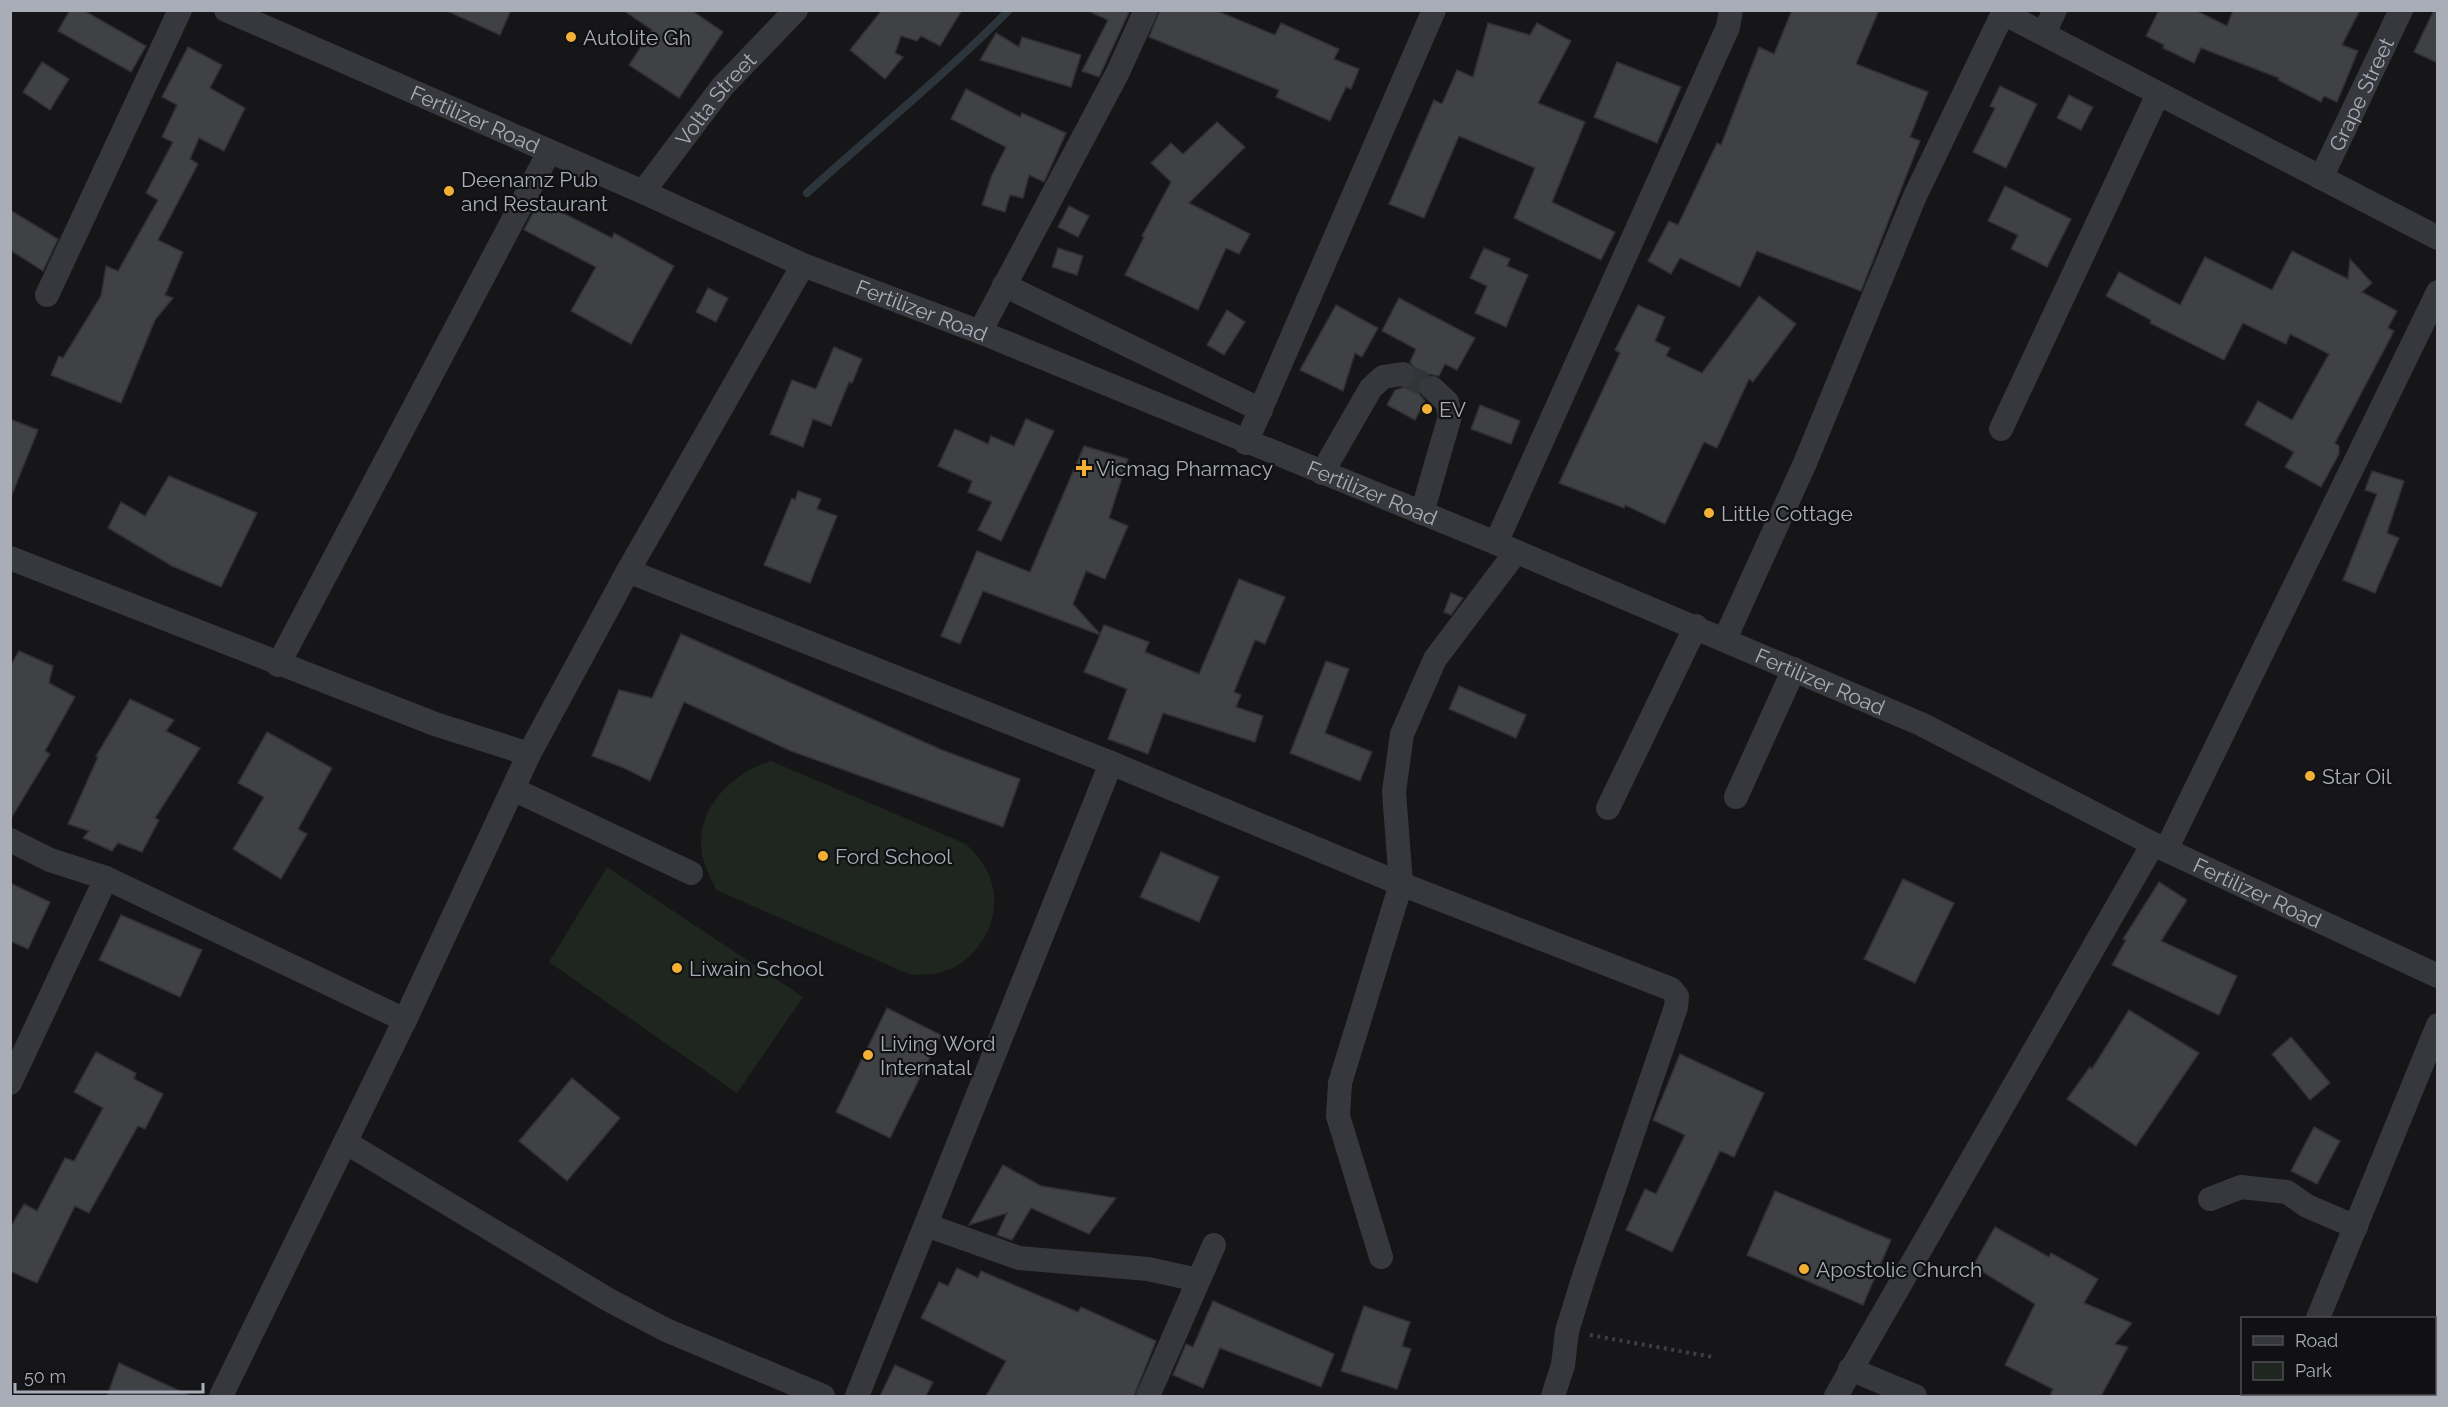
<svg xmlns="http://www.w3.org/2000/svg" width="2448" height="1407" font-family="Raleway,sans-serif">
  <rect width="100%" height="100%" fill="#161618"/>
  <g fill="#1e261f">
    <path d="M771,761L966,844C976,854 985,864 990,878C1005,916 979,963 939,973C930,975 920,974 911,975L716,890C713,882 708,874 705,865C688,816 728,774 771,761Z"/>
    <path d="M607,867L803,997L737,1093L549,962Z"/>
  </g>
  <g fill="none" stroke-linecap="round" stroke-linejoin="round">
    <path stroke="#2c353c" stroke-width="8" d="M807,193C874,132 945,75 1009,10"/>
  </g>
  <g fill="#404145" stroke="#303034" stroke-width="1.5">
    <path d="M70,10H83L146,46L131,72L58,31Z"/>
    <path d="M445,10H511L500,35Z"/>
    <path d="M623,10H691L723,32L679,98L629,65L652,30Z"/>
    <path d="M882,10H962L940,46L921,36L917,41L901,36L895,53L903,57L885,79L850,50Z"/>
    <path d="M1086,10H1130L1099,77L1082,71L1108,20Z"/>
    <path d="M1160,10H1215L1275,35L1281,23L1339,49L1334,59L1359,69L1351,89L1346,87L1330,121L1276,97L1279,90L1149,37Z"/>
    <path d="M1792,10H1879L1856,64L1928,92L1910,137L1920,141L1861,291L1757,251L1740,287L1680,258L1671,274L1648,261L1669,221L1678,225L1717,143L1721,145L1759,47L1774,54Z"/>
    <path d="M2159,10H2195L2227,26L2233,10H2360L2342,45L2358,51L2337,102L2324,96L2321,102L2278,80L2279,78L2201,48L2194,63L2163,48L2164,45L2146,36Z"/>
    <path d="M2434,10H2438V63L2414,52Z"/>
    <path d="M1488,23L1530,35L1537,23L1571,41L1538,103L1585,122L1552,202L1615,232L1601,260L1514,218L1535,168L1459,136L1424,218L1389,204L1434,100L1442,104L1457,70L1473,77Z"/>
    <path d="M996,33L1019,47L1022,37L1081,55L1071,87L980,60Z"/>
    <path d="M188,47L222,65L210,88L245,108L224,151L199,138L190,159L198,164L158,240L183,252L165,295L173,298L155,320L121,403L51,375L59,356L63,358L101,296L106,266L118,271L158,200L146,193L173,142L162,137L177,105L162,97Z"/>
    <path d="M42,62L69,79L50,110L23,92Z"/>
    <path d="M1617,62L1681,87L1657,143L1594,117Z"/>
    <path d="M2000,86L2037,104L2006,168L1973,152L1995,108L1990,106Z"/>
    <path d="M966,89L1020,117L1022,113L1066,133L1044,182L1029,175L1023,198L1010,195L1005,212L982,205L991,177L1006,147L951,119Z"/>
    <path d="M2069,95L2093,107L2081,130L2057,118Z"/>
    <path d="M1217,122L1245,147L1189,203L1250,234L1239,254L1226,248L1198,310L1125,275L1144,237L1142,236L1171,182L1151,163L1171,143L1183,154Z"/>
    <path d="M2005,186L2071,219L2047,267L2011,249L2018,235L1988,221Z"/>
    <path d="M539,201L612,238L614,233L674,266L631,344L571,311L596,267L524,230Z"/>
    <path d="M1069,206L1089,216L1078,237L1058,227Z"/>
    <path d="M10,210L58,239L43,271L10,250Z"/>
    <path d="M1058,248L1083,256L1077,275L1052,267Z"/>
    <path d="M1484,248L1510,259L1507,266L1528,275L1506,327L1475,313L1487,286L1470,278Z"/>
    <path d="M2292,251L2348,279L2350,259L2372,283L2362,292L2397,311L2388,328L2394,331L2335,443L2339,446V454L2321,487L2285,467L2294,452L2245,425L2258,401L2292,420L2329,354L2290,334L2286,344L2243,323L2224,360L2150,323L2151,320L2106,296L2119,272L2180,305L2205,257L2272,290Z"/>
    <path d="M708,288L728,298L716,322L696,312Z"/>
    <path d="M1759,296L1796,324L1753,382L1749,379L1717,448L1704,442L1665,524L1625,505L1624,508L1559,483L1620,353L1615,350L1638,305L1665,317L1655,341L1670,348L1666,356L1702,373Z"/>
    <path d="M1399,298L1475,338L1457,370L1445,364L1439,376L1428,374L1421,379L1418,392L1425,401L1415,420L1387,405L1395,390L1411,385L1416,379L1417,371L1410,362L1416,349L1382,331Z"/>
    <path d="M1336,305L1378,328L1362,357L1355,353L1343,391L1300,370Z"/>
    <path d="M1227,310L1245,322L1224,355L1207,345Z"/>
    <path d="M834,347L862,359L852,383L849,382L831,426L813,419L803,447L770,434L792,380L816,389Z"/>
    <path d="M1480,405L1520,421L1511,444L1471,429Z"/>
    <path d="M10,419L38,430L11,497H10Z"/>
    <path d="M1026,419L1054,431L1001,541L978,530L992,502L968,492L972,481L938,466L955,429L988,444L991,436L1014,446Z"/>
    <path d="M1084,446L1128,459L1109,518L1128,526L1105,579L1086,571L1073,604L1100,634L1104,625L1149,642L1145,652L1199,674L1239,579L1285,597L1265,644L1255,640L1234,692L1241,695L1236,707L1263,716L1255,742L1163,713L1148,754L1108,739L1127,689L1084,672L1100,635L983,591L960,644L941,636L977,551L1030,572Z"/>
    <path d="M2372,471L2404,481L2387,533L2399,538L2375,593L2343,580L2377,494L2365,490Z"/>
    <path d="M169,476L257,513L221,587L172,566L108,528L121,502L145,516Z"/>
    <path d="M798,491L821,499L817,509L837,516L810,583L764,565L792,498L795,500Z"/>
    <path d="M1451,593L1463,598L1451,615L1444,612Z"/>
    <path d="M681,634L942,750L1020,779L1003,827L791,751L684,702L650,781L624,768L592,756L619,690L652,698Z"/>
    <path d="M19,651L53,666L49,683L75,697L45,751L50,754L10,820V667Z"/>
    <path d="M1326,661L1349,669L1325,733L1372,752L1360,781L1290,753Z"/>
    <path d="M1459,686L1526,715L1516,738L1449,709Z"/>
    <path d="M130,699L174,720L166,731L200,748L155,818L159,820L142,852L118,843L112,851L83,838L89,831L68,824L98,757L96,756Z"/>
    <path d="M267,732L332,768L298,829L307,834L281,879L233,849L264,797L238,783Z"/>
    <path d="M1161,852L1219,877L1199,922L1140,897Z"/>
    <path d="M1903,879L1954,903L1915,983L1864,959Z"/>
    <path d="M2159,882L2187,900L2161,941L2237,976L2219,1015L2112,965L2126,940L2123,939Z"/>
    <path d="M10,883L50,902L28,949L10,941Z"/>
    <path d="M121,915L202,950L180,997L99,960Z"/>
    <path d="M887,1008L941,1035L890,1138L836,1112Z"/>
    <path d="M2129,1010L2199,1053L2136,1146L2067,1099L2090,1067L2092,1069Z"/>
    <path d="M2291,1037L2330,1083L2310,1100L2272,1054Z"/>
    <path d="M96,1052L136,1073L134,1079L163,1094L145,1129L138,1126L130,1140L89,1213L75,1206L37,1283L10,1271V1228L24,1204L37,1211L65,1158L74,1161L103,1108L74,1092Z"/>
    <path d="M1680,1054L1764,1093L1734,1157L1720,1151L1672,1252L1626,1230L1645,1189L1656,1194L1685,1135L1653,1120Z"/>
    <path d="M572,1078L620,1118L567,1181L519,1141Z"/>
    <path d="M2314,1127L2340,1141L2317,1184L2291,1171Z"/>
    <path d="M1003,1165L1041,1186L1116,1198L1089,1234L1031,1208L1012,1240L997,1235L1007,1213L969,1225Z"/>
    <path d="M1775,1191L1891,1240L1863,1305L1747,1255Z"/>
    <path d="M1995,1227L2049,1257L2051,1253L2098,1279L2084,1303L2132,1323L2115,1344L2128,1347L2101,1396H2050L2053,1389L2005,1365L2035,1304L1973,1266Z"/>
    <path d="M957,1268L978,1278L981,1271L1078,1312L1081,1307L1156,1341L1134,1396H986L1006,1361L921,1318L939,1282L948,1286Z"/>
    <path d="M1213,1301L1334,1354L1321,1387L1220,1348L1203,1388L1173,1375L1186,1344L1193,1347Z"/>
    <path d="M1364,1306L1410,1322L1402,1346L1411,1349L1397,1389L1341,1371Z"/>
    <path d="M119,1363L191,1396H107Z"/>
    <path d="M895,1365L933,1382L926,1396H880Z"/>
  </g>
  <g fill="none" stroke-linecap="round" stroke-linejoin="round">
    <path stroke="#333438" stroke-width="24" stroke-dasharray="24 12" stroke-linecap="butt" d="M1403,374L1432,388"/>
    <path stroke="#3d3f44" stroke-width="4" stroke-dasharray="3 4.5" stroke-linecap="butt" d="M1590,1335L1713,1357"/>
    <g stroke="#37383d" stroke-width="24">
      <path id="s1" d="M226,10L643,192L803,265L980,332L1496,543L1921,724L2153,844L2438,976"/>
      <path d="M2044,33L2055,10"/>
      <path id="s2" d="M2321,178L2401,10"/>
      <path id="s3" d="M643,192L722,87L796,10"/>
      <path d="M1004,285L1261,410"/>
      <path d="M47,295L180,10"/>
      <path d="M980,332L1118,72L1146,10"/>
      <path d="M2001,429L2158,94"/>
      <path d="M1246,443L1434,10"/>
      <path d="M1322,473L1371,388L1383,377L1403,374"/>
      <path d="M1422,513L1450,416L1447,402L1432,388"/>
      <path d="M1496,543L1728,27L1731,10"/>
      <path d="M10,558L435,724L529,754"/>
      <path d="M628,571L1111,763L1401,884L1671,989L1677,996L1676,1007L1585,1273L1567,1331L1563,1365L1553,1396"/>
      <path d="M1725,639L1805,463L1915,196L2003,13L2438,238"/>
      <path d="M278,665L549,152"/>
      <path d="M513,789L691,873"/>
      <path d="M1736,797L1794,669"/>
      <path d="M1608,808L1696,626"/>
      <path d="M10,840L50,860L106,878L405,1020"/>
      <path d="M2166,850L2438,292"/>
      <path d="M10,1083L106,878"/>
      <path d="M345,1142L607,1299L666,1330L823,1396"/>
      <path d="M2210,1199L2241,1187L2287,1192L2307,1206L2356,1227"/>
      <path d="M926,1225L1019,1258L1148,1269L1198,1280"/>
      <path d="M1381,1257L1338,1116L1340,1083L1401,884L1394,792L1402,734L1435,659L1516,552"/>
      <path d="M2318,1318L2438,1025"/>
      <path d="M1850,1369L1915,1396"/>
      <path d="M221,1396L405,1020L529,754L628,571L803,265"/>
      <path d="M857,1396L1111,763"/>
      <path d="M1148,1396L1214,1245"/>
      <path d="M1836,1396L2153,844"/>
      <path d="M2285,1396L2286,1394"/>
    </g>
  </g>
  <g fill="#f2b134" stroke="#111113" stroke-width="2">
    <circle cx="571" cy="37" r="6"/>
    <circle cx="449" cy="191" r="6"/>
    <circle cx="1427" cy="409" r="6"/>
    <path d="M1081 459h6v6h6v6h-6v6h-6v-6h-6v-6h6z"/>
    <circle cx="1709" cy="513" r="6"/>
    <circle cx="2310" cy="776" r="6"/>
    <circle cx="823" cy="856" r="6"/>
    <circle cx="677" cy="968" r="6"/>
    <circle cx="868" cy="1055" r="6"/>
    <circle cx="1804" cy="1269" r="6"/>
  </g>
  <g text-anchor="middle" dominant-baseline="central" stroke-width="4.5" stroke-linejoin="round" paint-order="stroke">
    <g font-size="21" fill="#a8adb8" stroke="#111113" text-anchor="start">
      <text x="583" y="37">Autolite Gh</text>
      <text x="461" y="179">Deenamz Pub<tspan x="461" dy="24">and Restaurant</tspan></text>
      <text x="1439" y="409">EV</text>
      <text x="1096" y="468">Vicmag Pharmacy</text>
      <text x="1721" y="513">Little Cottage</text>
      <text x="2322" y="776">Star Oil</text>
      <text x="835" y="856">Ford School</text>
      <text x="689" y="968">Liwain School</text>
      <text x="880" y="1043">Living Word<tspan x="880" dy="24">Internatal</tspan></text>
      <text x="1816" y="1269">Apostolic Church</text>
    </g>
    <g font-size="21" fill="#a8adb8" stroke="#111113">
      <text stroke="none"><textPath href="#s2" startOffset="93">Grape Street</textPath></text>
      <text stroke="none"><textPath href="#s3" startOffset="118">Volta Street</textPath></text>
      <text stroke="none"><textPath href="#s1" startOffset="272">Fertilizer Road</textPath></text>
      <text stroke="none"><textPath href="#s1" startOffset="758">Fertilizer Road</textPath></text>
      <text stroke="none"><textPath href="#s1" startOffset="1244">Fertilizer Road</textPath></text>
      <text stroke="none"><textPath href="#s1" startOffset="1730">Fertilizer Road</textPath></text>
      <text stroke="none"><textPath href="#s1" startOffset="2216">Fertilizer Road</textPath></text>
    </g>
  </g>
  <rect width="2448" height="1407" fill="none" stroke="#a8adb8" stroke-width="24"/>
  <rect x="2241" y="1317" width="195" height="78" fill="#111113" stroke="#4d4f55" stroke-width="1.5"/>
  <rect x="2253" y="1336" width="30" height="9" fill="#37383d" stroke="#4d4f55" stroke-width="1.5"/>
  <text x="2295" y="1347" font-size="18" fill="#a8adb8">Road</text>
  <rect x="2253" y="1362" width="30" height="18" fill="#1e261f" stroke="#4d4f55" stroke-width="1.5"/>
  <text x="2295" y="1377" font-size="18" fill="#a8adb8">Park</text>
  <path d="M15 1383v9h188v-9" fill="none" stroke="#a8adb8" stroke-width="3"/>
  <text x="24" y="1383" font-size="18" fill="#a8adb8" stroke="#111113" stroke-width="4.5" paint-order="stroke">50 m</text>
</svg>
